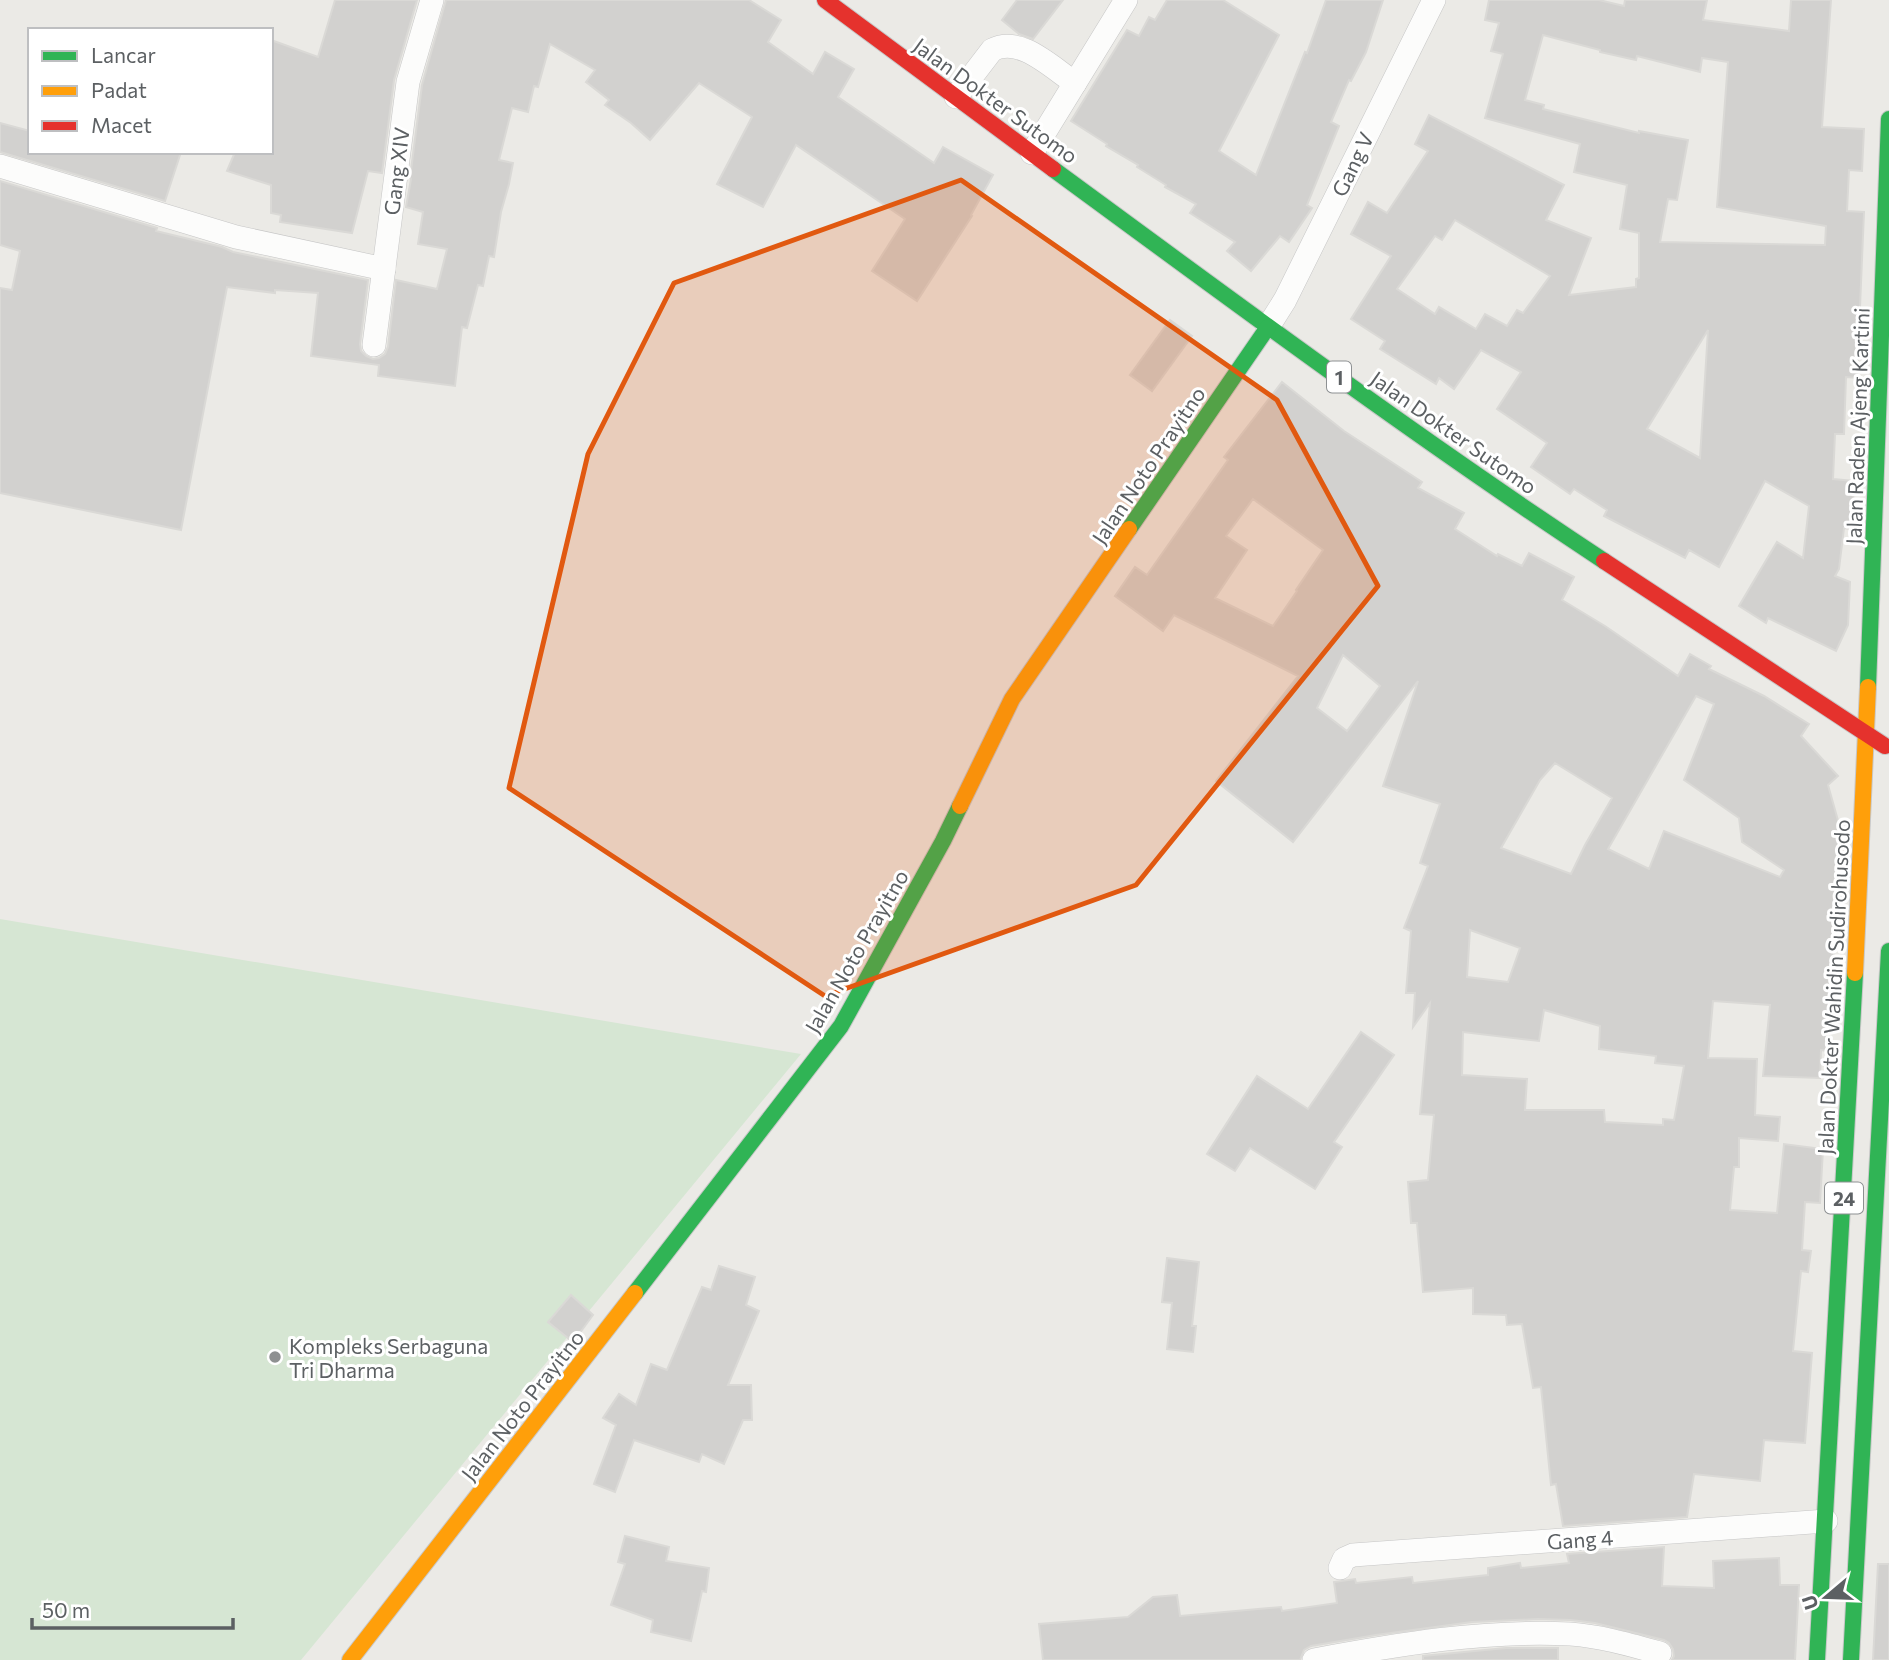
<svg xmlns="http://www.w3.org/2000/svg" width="1889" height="1660" font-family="Commissioner,sans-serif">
  <rect width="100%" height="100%" fill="#ebeae6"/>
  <path fill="#d6e6d3" d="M0,919L801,1054L301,1660H0Z"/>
  <g fill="#d2d1cf" stroke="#dad9d6" stroke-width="2" fill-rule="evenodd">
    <path d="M335,0H417L394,80L382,173L368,171L352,233L280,222L281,215L271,213V185L227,171L235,152H271V40L318,57Z"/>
    <path d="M446,0H749L781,20L768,42L813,74L825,52L854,69L838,97L934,163L943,147L993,175L971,215L972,216L917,301L872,271L905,219L796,145L763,207L717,184L752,117L699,83L650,140L631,123L605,105L609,100L586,82L595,70L550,44L538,87L534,86L528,112L512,108L499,160L513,163L509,184L501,212L494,257L489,256L483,286L478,285L467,328L462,327L455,386L378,376L379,365L311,356L318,293L275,290V293L227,287L181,530L0,493V288L12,290L20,251L0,245V181L157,228L156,231L222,247L233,252L368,280L360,344L361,351L366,356L373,359L379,358L385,354L388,347L396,280L437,289L447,249L418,244L423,212L406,207L411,179L410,178L422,85Z"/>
    <path d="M1017,0H1063L1033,39L1019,34L1002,20Z"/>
    <path d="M1167,0H1223L1279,35L1219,151L1256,175L1305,52L1307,53L1326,0H1383L1366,52L1351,81L1349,80L1331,122L1339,126L1307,205L1312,208L1289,242L1280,236L1251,271L1227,251L1235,242L1190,213L1196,204L1165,187L1166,185L1137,167L1138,165L1106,146L1107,144L1071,121L1127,30L1139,36L1149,17L1155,20Z"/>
    <path d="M1489,0H1599L1624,6L1625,0H1707L1703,20L1789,31L1791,0H1831L1822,127L1864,129L1862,171L1849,170L1847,211L1864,212L1857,378L1846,377L1844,434H1835L1833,479L1854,481L1852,529L1844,528L1839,569L1835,576L1850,582L1848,625L1836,651L1768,618L1766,623L1739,606L1777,542L1803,558L1809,506L1765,481L1719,567L1689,550L1685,558L1604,516L1607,510L1574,489L1570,494L1531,467L1547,443L1497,409L1521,372L1481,350L1454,389L1439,378L1436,384L1380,349L1385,341L1351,319L1391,256L1351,234L1368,202L1387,213L1428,151L1415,144L1429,115L1564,185L1546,220L1591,238L1569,295L1636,287V279L1639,278V233L1620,229L1627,185L1574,172L1580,144L1485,118L1503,54L1491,51L1499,23L1485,20ZM1543,35L1600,50V52L1636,60L1637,56L1700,72L1702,58L1728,62L1717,207L1826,226L1825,245L1660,242L1668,199L1677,200L1688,140L1639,131V133L1543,109L1544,105L1525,100ZM1455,220L1550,276L1523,313L1517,310L1507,326L1485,314L1476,329L1439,307L1435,314L1397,289L1435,236L1442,240ZM1708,330L1700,458L1647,429Z"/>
    <path d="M0,123L30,131V152H181L165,201L0,152Z"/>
    <path d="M1170,320L1192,336L1152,391L1130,375Z"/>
    <path d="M1282,382L1344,431L1422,482L1418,488L1464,513L1455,529L1497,556L1498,554L1522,566L1529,553L1574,577L1562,600L1605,626L1678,676L1690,654L1711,666L1709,669L1764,696L1809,724L1801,736L1838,776L1828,785L1841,831L1830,1018L1827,1051L1821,1050L1820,1078L1763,1076L1770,1005L1713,1001L1708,1058L1757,1059L1755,1115L1780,1117L1778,1141L1739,1138V1167H1734L1730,1210L1777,1213L1784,1144L1823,1149L1820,1203L1805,1202L1802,1250L1811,1251L1808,1272L1801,1271L1793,1351L1812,1353L1805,1443L1764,1440L1760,1481L1694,1474L1687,1517L1563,1526L1556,1484L1551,1485L1541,1387L1533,1388L1522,1324L1507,1325L1506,1315L1473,1314V1288L1423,1292L1417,1223H1411L1408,1182L1428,1180L1434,1115L1420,1114L1430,1003L1413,1027L1415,993H1406L1411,931L1404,928L1428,866L1420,863L1440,804L1383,786L1418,681L1293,842L1216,781L1298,676L1174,615L1163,631L1115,596L1135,567L1147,575L1228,460L1224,457ZM1253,499L1323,550L1296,590L1297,591L1273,626L1215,598L1247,550L1226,536ZM1343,655L1380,686L1347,731L1317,708ZM1696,696L1714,704L1684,780L1739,818L1742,842L1784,870L1780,877L1664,831L1649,869L1608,849ZM1555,763L1612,798L1585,845L1571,874L1501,848L1540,780ZM1470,930L1520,948L1508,982L1467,977ZM1544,1010L1600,1026L1599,1049L1656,1056L1655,1063L1684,1066L1674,1120L1663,1119V1125L1605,1122L1604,1110H1525L1527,1079L1462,1075L1463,1032L1539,1041Z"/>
    <path d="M1361,1032L1394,1055L1334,1142L1342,1147L1315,1189L1250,1148L1235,1171L1207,1154L1257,1076L1308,1109Z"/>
    <path d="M1167,1258L1199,1262L1192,1326H1196L1193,1352L1167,1349L1172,1303L1162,1302Z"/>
    <path d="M719,1266L755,1277L746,1305L759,1311L728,1385H751L752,1420H743L724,1464L702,1454L699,1462L634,1440L615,1492L594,1484L616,1425L603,1418L619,1394L636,1405L651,1364L667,1370L702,1287L711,1290Z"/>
    <path d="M571,1295L593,1315L573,1342L548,1322Z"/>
    <path d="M625,1536L669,1547L666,1561L709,1568L706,1592L702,1591L691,1641L651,1632L653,1620L611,1605L625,1564L618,1562Z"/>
    <path d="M1664,1547L1662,1586L1714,1588L1713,1561L1779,1558L1780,1585H1799L1795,1660H1672L1674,1656L1673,1649L1669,1643L1664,1640L1595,1623L1571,1620L1538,1619L1472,1622L1376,1635L1311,1646L1304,1650L1300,1660H1043L1039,1624L1128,1617L1153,1597L1177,1595L1180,1616L1281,1607L1282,1611L1337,1603L1334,1582L1355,1579L1356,1583L1412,1577L1413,1583L1488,1575V1568L1520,1563L1521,1568L1569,1563L1567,1554Z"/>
    <path d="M1878,1564H1889V1660H1873Z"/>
    <path d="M1506,1648H1558V1660H1423V1656Z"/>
  </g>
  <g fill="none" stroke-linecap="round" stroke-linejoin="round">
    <g stroke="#c6c6c6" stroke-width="24">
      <g id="street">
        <path d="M956,97L992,50C1020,35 1052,68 1075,83"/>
        <path d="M1032,153L1126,0"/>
        <path d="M0,166L236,237L384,269"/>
        <path d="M1268,327L1285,300L1434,0"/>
        <path d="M374,345L408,82L432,0"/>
        <path d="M1340,1568L1344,1559L1353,1555L1826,1521"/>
        <path d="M1314,1660C1400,1644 1482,1630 1570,1634C1600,1636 1631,1645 1660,1653"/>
      </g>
    </g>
    <g stroke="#c8c8c8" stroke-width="18">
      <g id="fast">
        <path d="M1053,169C1234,302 1416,437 1604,561"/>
        <path d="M1129,529L1268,327"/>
        <path d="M1868,687L1889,119"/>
        <path d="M635,1293L841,1026L943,841L960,806"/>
        <path d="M1817,1660L1855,973"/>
        <path d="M1851,1660L1889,951"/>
      </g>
    </g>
    <g stroke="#c8c8c8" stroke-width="18">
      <g id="slow">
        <path d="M960,806L1012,699L1129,529"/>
        <path d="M1855,973L1868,687"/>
        <path d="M350,1660L635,1293"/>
      </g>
    </g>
    <g stroke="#c8c8c8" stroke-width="18">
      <g id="jam">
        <path d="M825,0L1053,169"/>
        <path d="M1604,561L1885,746"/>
      </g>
    </g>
    <use href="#street" stroke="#fcfcfb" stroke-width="23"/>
    <use href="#fast" stroke="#30b455" stroke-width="16"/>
    <use href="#slow" stroke="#ff9f0a" stroke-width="16"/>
    <use href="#jam" stroke="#e5322d" stroke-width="16"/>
  </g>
  <path fill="#e15910" fill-opacity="0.2" stroke="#e15910" stroke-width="5" stroke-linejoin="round" d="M961,180L1277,400L1378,586L1136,885L825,996L509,788L588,454L674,283Z"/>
  <circle fill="#8e9091" stroke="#fff" stroke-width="2.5" cx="275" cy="1357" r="7"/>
  <g text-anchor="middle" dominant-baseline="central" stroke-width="6" stroke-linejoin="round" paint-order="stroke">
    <g fill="#fff" stroke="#8d9092" stroke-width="2">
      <rect x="1327" y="361.5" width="24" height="31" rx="5"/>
      <rect x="1825" y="1182.5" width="38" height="31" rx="5"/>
    </g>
    <g font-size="19" font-weight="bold" fill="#5c6063">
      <text x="1339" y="377">1</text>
      <text x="1844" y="1198">24</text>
    </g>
    <g font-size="21" fill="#5c6063" stroke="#fff">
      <text transform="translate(996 100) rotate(36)">Jalan Dokter Sutomo</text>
      <text transform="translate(1352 164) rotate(-64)">Gang V</text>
      <text transform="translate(396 171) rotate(-83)">Gang XIV</text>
      <text transform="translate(1857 426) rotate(-88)">Jalan Raden Ajeng Kartini</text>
      <text transform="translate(1454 432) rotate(35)">Jalan Dokter Sutomo</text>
      <text transform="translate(1148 465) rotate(-56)">Jalan Noto Prayitno</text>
      <text transform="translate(856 951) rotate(-60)">Jalan Noto Prayitno</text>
      <text transform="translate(1833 987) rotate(-87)">Jalan Dokter Wahidin Sudirohusodo</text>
      <text transform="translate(522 1405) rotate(-52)">Jalan Noto Prayitno</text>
      <text transform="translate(1580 1539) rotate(-4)">Gang 4</text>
    </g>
    <g font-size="21" fill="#5c6063" stroke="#fff" text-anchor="start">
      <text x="289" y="1345">Kompleks Serbaguna<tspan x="289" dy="24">Tri Dharma</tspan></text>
    </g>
  </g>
  <rect x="28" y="28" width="245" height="126" fill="#ffffff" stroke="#bebfc1" stroke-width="2"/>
  <rect x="42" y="51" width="35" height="10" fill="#30b455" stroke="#bebfc1" stroke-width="2"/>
  <text x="91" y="63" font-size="21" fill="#5c6063">Lancar</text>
  <rect x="42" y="86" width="35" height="10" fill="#ff9f0a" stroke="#bebfc1" stroke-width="2"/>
  <text x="91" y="98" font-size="21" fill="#5c6063">Padat</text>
  <rect x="42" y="121" width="35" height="10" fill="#e5322d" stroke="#bebfc1" stroke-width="2"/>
  <text x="91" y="133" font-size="21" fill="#5c6063">Macet</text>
  <g transform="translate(1826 1597) rotate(251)" stroke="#ffffff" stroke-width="5" paint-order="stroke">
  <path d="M0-5L12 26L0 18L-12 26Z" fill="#5c6063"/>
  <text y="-10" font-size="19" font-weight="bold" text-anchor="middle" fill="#5c6063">U</text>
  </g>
  <path d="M32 1618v10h201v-10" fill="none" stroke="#5c6063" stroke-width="3.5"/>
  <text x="42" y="1618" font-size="21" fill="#5c6063" stroke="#ffffff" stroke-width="5" paint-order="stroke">50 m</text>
</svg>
